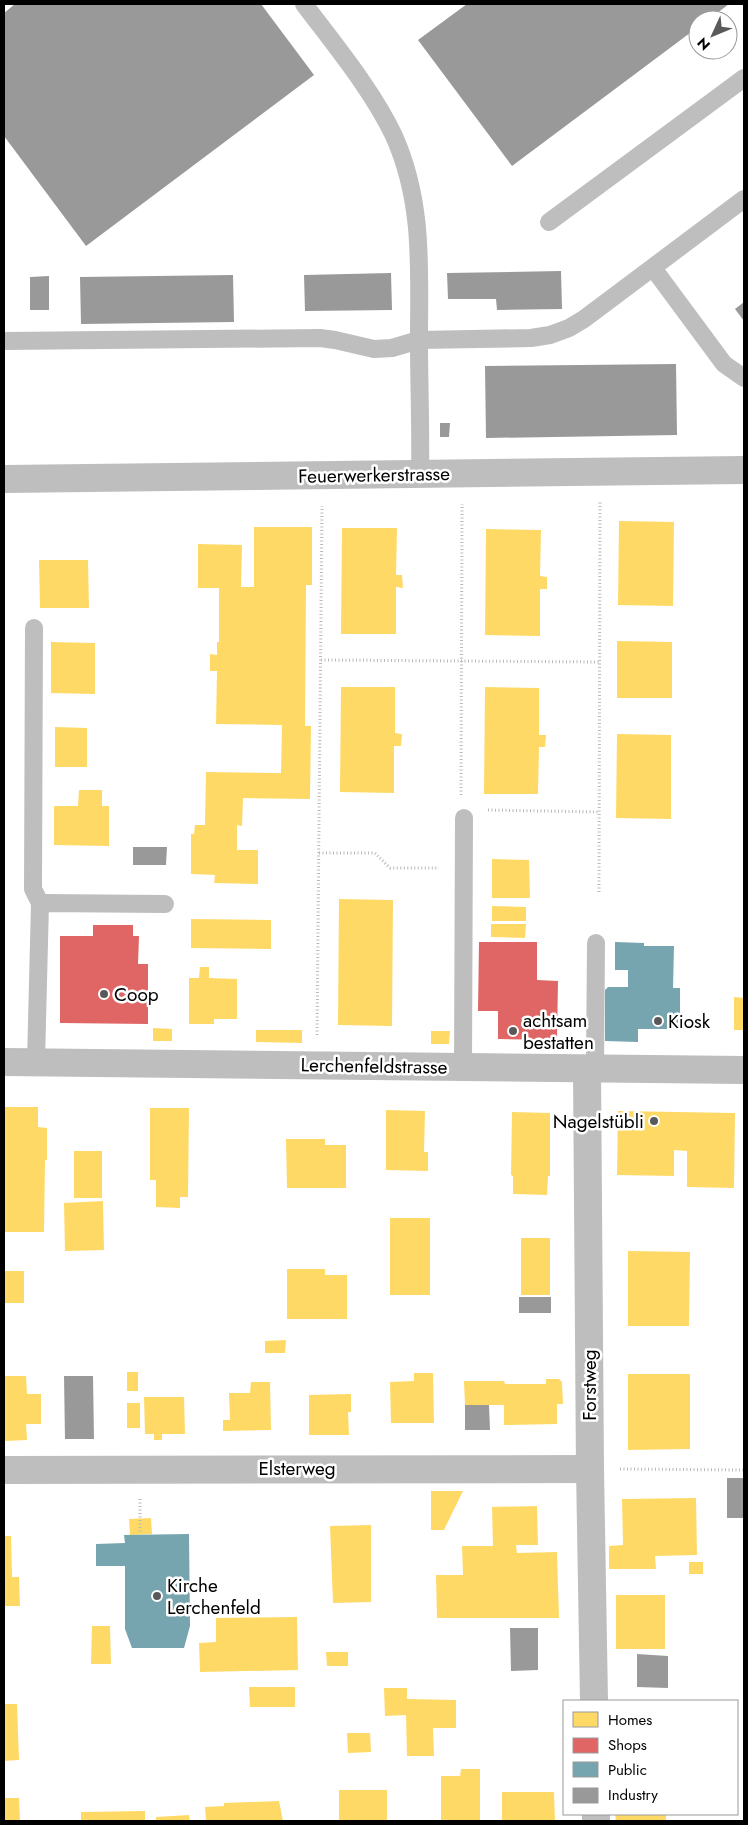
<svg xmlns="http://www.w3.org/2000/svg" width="748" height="1825" font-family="Jost,sans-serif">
  <rect width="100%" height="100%" fill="#fff"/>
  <g fill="#ffd966">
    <path d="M619,521L674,522L673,606L618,605Z"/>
    <path d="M254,527H312V585H306L305,726H311L310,799L243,798L242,826L237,825V850H258V884L214,883L215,875L191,874V834H194L195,825H205L206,772L281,773L282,725L216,724L217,671H210V654L217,655V642H219V588H198V544L242,545L241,587H254Z"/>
    <path d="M342,528H397L396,575H402L403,588L396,587V634H341Z"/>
    <path d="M486,529L541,530L540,576L547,577V589H540V636L485,635Z"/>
    <path d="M39,560H88L89,608H40Z"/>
    <path d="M617,641L672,642V698H617Z"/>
    <path d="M51,642L95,643V694L51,693Z"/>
    <path d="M341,687H395V733L402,734L401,746H394V793L340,792Z"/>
    <path d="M485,687L539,688V735H546L545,747H539L538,794H484Z"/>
    <path d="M55,727L87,728V767H55Z"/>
    <path d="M617,734L671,735V819L616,818Z"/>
    <path d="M79,790H102V806H109V846L54,845V806H78Z"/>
    <path d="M492,859L529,860L530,898H492Z"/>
    <path d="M339,899L393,900L392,1026L338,1025Z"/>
    <path d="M492,906L526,907V921H492Z"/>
    <path d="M191,919L271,920V949L191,948Z"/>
    <path d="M491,924H526L525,938L491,937Z"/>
    <path d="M200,967H209V978L237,979V1019H214V1024H189V978H199Z"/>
    <path d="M734,997L744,998V1030H734Z"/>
    <path d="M153,1028L172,1029V1041H153Z"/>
    <path d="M256,1030H302V1043L256,1042Z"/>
    <path d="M431,1031H450L449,1044H431Z"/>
    <path d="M4,1107H38V1127L47,1128V1160H45L44,1232H4Z"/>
    <path d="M150,1108H189L188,1197H180V1208L156,1207V1180H150Z"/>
    <path d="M386,1110L425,1111L424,1152H428V1171L386,1170Z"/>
    <path d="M618,1111L735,1113L734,1188L687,1187V1151L674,1150V1176L617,1175Z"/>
    <path d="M512,1112L550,1113V1176H548L547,1195L513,1194V1176L511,1175Z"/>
    <path d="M286,1139H325V1145H346V1188H287Z"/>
    <rect x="74" y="1151" width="28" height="47"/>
    <path d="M103,1201L104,1250L65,1251L64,1203Z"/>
    <rect x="390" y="1218" width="40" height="77"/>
    <rect x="521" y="1238" width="29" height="57"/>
    <path d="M628,1251L690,1252L689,1326H628Z"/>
    <path d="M287,1269H325V1275H347V1319H287Z"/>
    <rect x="4" y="1271" width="20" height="32"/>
    <path d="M286,1340L285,1353H265V1341Z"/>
    <rect x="127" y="1372" width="11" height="19"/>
    <path d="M414,1373H433L434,1423H391L390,1382L414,1381Z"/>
    <path d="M628,1374H690V1449L628,1450Z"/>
    <path d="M4,1376H26L27,1394H41V1424H26L27,1440L5,1441Z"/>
    <path d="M546,1379H559L562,1382L563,1404H557V1424L504,1425V1405H465L464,1381H504L505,1384H546Z"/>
    <path d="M251,1382H270L271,1430L223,1431V1420H230L229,1393H250Z"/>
    <path d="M351,1394V1412H348L349,1435H309V1395Z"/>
    <path d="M144,1397H184L185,1434H162V1440H154V1434H145Z"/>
    <rect x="127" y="1403" width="13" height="25"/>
    <path d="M431,1491H463L444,1530H431Z"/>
    <path d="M696,1498L697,1555L655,1556L656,1569H609V1546L623,1545L622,1499Z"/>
    <path d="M537,1506L538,1545H516L517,1553L557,1552L559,1618H437L436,1575H463L462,1546H493L492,1507Z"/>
    <path d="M151,1518L152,1534L130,1535L129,1519Z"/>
    <path d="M371,1525V1602L333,1603L330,1526Z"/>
    <path d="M4,1536H11L12,1577H19L20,1606H4Z"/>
    <rect x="689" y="1562" width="14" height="12"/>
    <rect x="616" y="1595" width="49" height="54"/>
    <path d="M297,1617L298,1670L200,1672L199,1643L216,1642V1618Z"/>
    <path d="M92,1626H110L111,1664H91Z"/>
    <path d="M326,1652H348V1666H327Z"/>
    <path d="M249,1687H295V1707H250Z"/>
    <path d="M384,1688H407V1699L456,1700V1728H433L434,1756H407L406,1715L385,1716Z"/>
    <path d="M4,1704H17L19,1760L4,1761Z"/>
    <path d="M347,1733H370L371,1752L348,1753Z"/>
    <path d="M461,1769H480V1821H441V1776H460Z"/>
    <rect x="339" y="1790" width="48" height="31"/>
    <path d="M502,1792H554L555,1821H502Z"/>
    <path d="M4,1798H19L20,1821H4Z"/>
    <path d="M279,1801L283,1821H206L205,1807L224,1806V1803Z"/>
    <path d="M145,1811V1821H81V1812Z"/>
    <path d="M615,1814H666V1821H616Z"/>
    <path d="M189,1815L190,1821H156V1817Z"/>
  </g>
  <g fill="#e06666">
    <path d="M93,925H133V936H139L138,964H148V1024L60,1023V936H93Z"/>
    <path d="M479,942H537V980L558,981L557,1040L498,1039V1011H478Z"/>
  </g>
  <g fill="#76a5af">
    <path d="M615,942L644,943V946H674L673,988H680V1029H638V1042L605,1041V990L608,987H628V970H615Z"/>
    <path d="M189,1534L190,1626L184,1648H132L125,1629V1566H96V1544L125,1543L124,1535Z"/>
  </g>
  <g fill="#999">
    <path d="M15,4H261L314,75L86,246L4,136V13Z"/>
    <path d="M467,4H729L708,20H698V27L512,166L418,40Z"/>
    <path d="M561,271L562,309L497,310L496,299H448L447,273Z"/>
    <path d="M391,273L392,310L305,311L304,275Z"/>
    <path d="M233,275L234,322L81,324L80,277Z"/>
    <path d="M49,276V310H30V277Z"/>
    <path d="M744,302V321L735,309Z"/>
    <path d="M676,364L677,435L486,438L485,366Z"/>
    <path d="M440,423H450L449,437H440Z"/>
    <path d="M133,847H167L166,865H133Z"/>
    <rect x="519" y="1297" width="32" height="16"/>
    <path d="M64,1376H93L94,1439H65Z"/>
    <path d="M465,1405H489L490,1430H465Z"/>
    <rect x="727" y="1478" width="17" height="40"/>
    <path d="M510,1628H538V1670L511,1671Z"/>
    <path d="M637,1654L668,1656V1688L637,1687Z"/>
  </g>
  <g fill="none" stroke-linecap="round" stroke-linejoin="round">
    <g stroke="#b9b9b9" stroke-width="3" stroke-dasharray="1 2.5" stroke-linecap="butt">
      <path d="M321,660L600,662"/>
      <path d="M461,795L462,504"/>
      <path d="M488,810L599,812"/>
      <path d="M319,853H375L390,868H439"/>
      <path d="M599,892L600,500"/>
      <path d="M317,1035L322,506"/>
      <path d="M620,1469L744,1470"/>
      <path d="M140,1499V1534"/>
    </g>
    <g stroke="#bebebe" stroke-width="18">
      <path d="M304,4C334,44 373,91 394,136C424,203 419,270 419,341C419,386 421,430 420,475"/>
      <path d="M549,222L744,78"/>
      <path d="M653,268L724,364L744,378"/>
      <path d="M4,341L320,338L335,340L374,349L392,348L419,340L531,338L550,335L569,328L584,319L744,199"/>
      <path d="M34,628L33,889L40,903"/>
      <path d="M36,1062L40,903L165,904"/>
      <path d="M463,1067L464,818"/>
      <path d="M595,1069L596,943"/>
    </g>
    <g stroke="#bebebe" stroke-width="28">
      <path d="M4,479L744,470"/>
      <path d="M4,1062L744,1070"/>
      <path d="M587,1069L590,1469L594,1701"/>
      <path d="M4,1470L590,1469"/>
      <path d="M596,1814V1821"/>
    </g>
  </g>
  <g fill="#595959" stroke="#fff" stroke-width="2">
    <circle cx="104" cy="994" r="5"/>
    <circle cx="658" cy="1021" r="5"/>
    <circle cx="513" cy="1031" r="5"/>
    <circle cx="654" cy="1121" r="5"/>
    <circle cx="157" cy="1596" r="5"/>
  </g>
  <g text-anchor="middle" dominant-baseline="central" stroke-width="5" stroke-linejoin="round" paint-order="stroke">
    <g font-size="19" fill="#000" stroke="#fff">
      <text transform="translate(374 475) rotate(-1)">Feuerwerkerstrasse</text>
      <text transform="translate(374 1066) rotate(1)">Lerchenfeldstrasse</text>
      <text transform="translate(589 1385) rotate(-90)">Forstweg</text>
      <text x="297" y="1468">Elsterweg</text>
    </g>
    <g font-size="19" fill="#000" stroke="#fff" text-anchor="start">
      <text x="114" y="994">Coop</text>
      <text x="523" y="1020">achtsam<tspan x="523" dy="22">bestatten</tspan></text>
      <text x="668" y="1021">Kiosk</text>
      <text x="644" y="1121" text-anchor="end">Nagelstübli</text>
      <text x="167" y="1585">Kirche<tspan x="167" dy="22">Lerchenfeld</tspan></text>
    </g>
  </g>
  <rect width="748" height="1825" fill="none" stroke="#000000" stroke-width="10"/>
  <rect x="563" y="1700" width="175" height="115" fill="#ffffff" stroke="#999999"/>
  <rect x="573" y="1712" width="25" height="15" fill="#ffd966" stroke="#999999"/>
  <text x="608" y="1725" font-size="15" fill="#000000">Homes</text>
  <rect x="573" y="1738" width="25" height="15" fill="#e06666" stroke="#999999"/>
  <text x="608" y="1750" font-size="15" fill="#000000">Shops</text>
  <rect x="573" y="1762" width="25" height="15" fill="#76a5af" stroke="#999999"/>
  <text x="608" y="1775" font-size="15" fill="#000000">Public</text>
  <rect x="573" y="1788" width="25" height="15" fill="#999999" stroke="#999999"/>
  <text x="608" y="1800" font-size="15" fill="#000000">Industry</text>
  <g transform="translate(713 35) rotate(226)"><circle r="24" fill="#ffffff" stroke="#999999"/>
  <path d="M0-4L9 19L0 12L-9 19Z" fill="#595959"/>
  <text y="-8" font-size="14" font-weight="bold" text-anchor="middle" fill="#000000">N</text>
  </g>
</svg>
